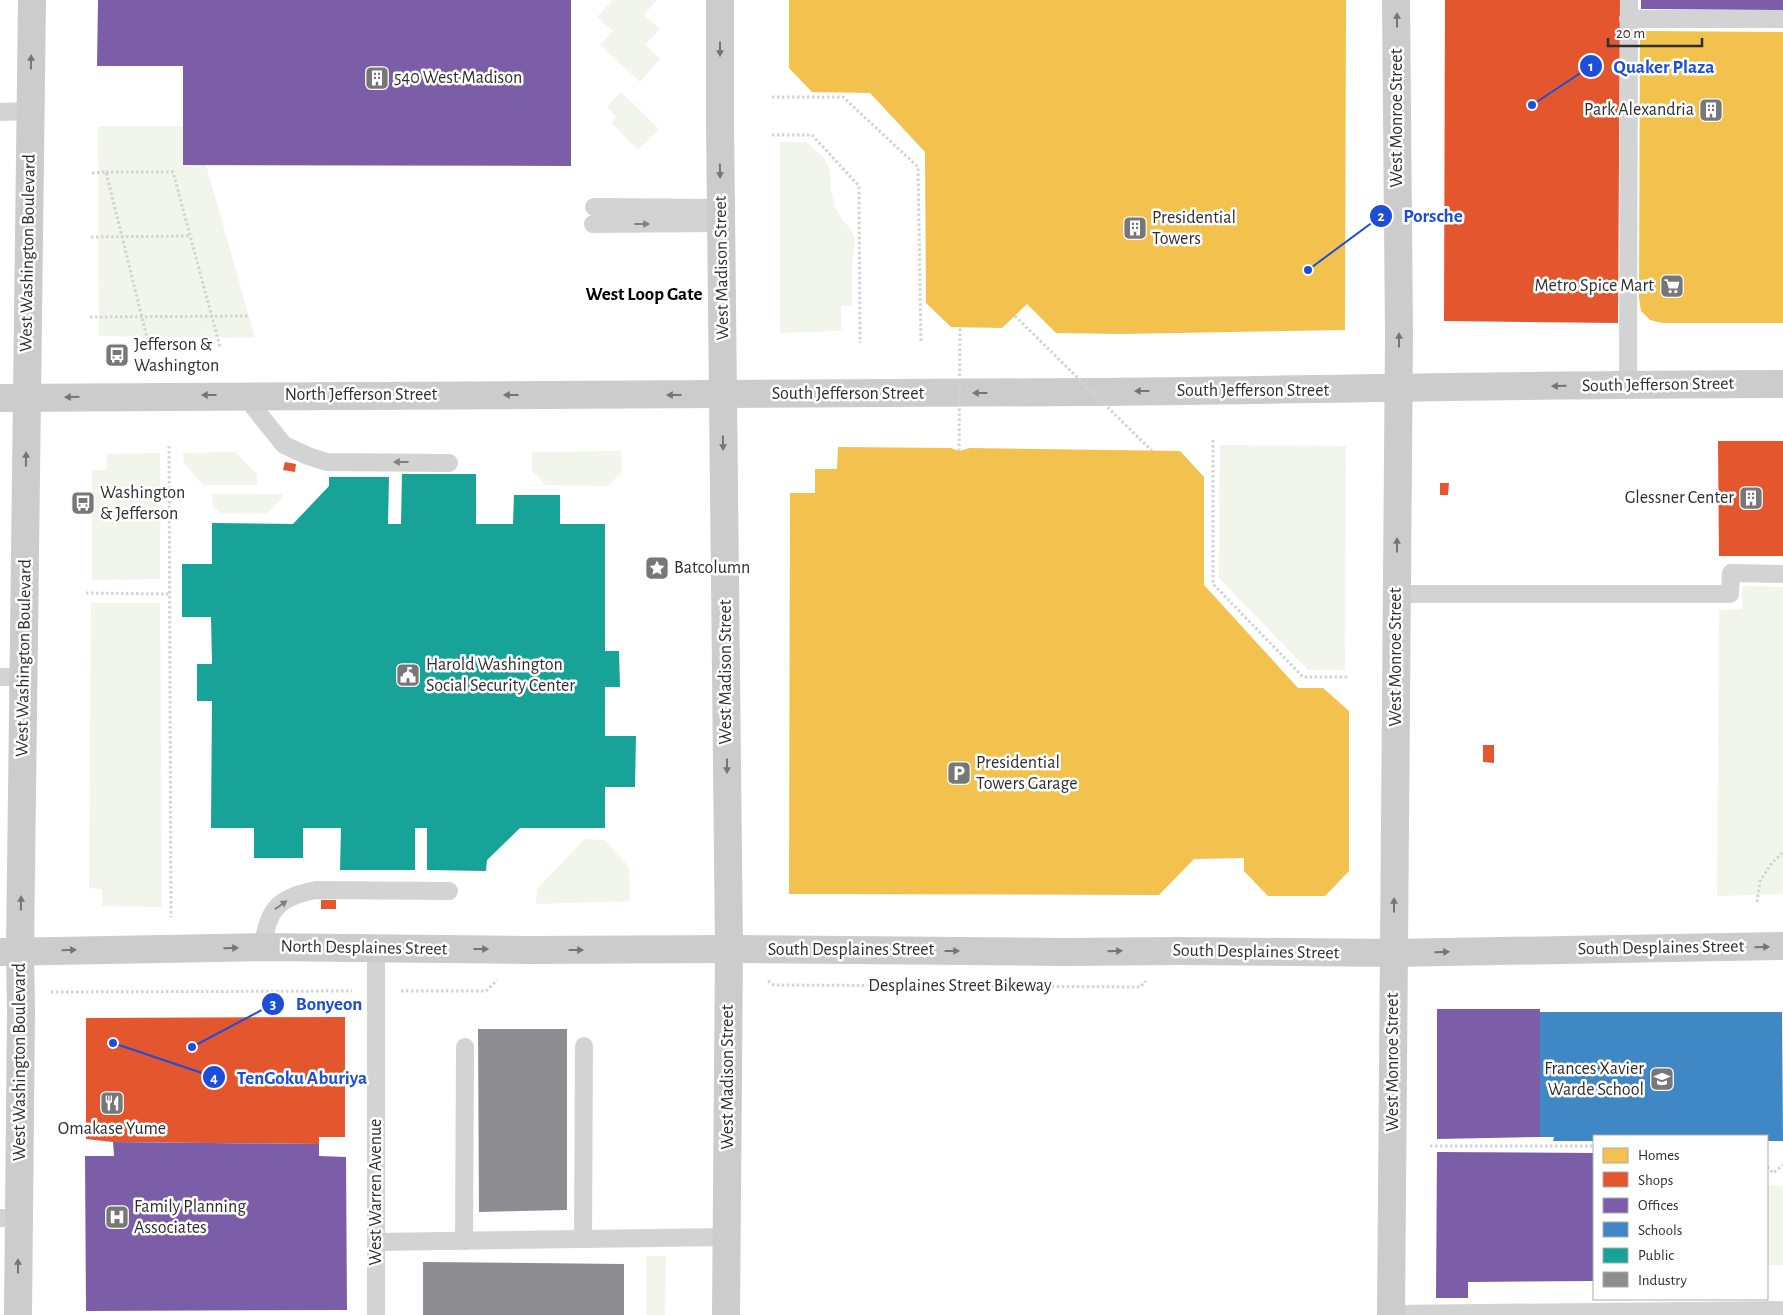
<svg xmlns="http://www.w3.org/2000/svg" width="1783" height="1315" font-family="'Alegreya Sans',sans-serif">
  <rect width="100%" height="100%" fill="#fff"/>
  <g fill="#f1f5eb">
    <path d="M613,0H657L644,15L660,29L645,45L660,59L640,82L600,45L613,31L597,17Z"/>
    <path d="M621,92L659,129L638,150L611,123L616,117L607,107Z"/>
    <path d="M98,126H183V165H206L255,338L99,336Z"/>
    <path d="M780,142H806L823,157L830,170L831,189L835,208L844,222L851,229L855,240L852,266V306H841V331L780,333Z"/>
    <path d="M1220,445L1346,446L1345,670H1308L1219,578Z"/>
    <path d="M621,451L622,471L608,486L546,485L532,471V452Z"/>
    <path d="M235,452L257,474V485H203L184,463L183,453Z"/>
    <path d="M160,453V579L92,580V470H106L107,454Z"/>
    <path d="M212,494H282V498L267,514L220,513L213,506Z"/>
    <path d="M1742,586L1783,587V894L1717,896L1719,610L1742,609Z"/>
    <path d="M91,603H160L162,907L102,906V889L89,888Z"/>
    <path d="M585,839L605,840L629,867L630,901L536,904L537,889Z"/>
    <rect x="1767" y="1186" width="16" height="79"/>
    <path d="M646,1256H666L665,1315H646Z"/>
  </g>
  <g fill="#f2c14e">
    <path d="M789,0H1346L1345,330L1122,334L1056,333L1027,304L1002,328L951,327L926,303L925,152L870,93L812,92L789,68Z"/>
    <path d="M1640,31L1783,32V323H1662L1650,320L1641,311L1639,298Z"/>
    <path d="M838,447L951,448L959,451L970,448L1180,451L1204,477V585L1298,688H1323L1349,711V871L1325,896H1268L1244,871V858L1194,859L1159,895L789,894L790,493H815V469H837Z"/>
  </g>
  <g fill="#e4572e">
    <path d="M1445,0H1620L1618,323L1444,321Z"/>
    <path d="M1718,441H1783V556H1719Z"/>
    <path d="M285,462L296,464L295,472L283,470Z"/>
    <path d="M1440,483H1449L1448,495H1440Z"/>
    <path d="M1483,745H1494V763L1483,762Z"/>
    <rect x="321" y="900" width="15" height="9"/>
    <path d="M345,1017V1137H319V1144L113,1142L86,1139V1018Z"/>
  </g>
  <g fill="#7b5ea7">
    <path d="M98,0H571V166L183,165V66H97Z"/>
    <path d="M1641,0H1783V10L1641,9Z"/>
    <path d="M1437,1009H1540V1137L1437,1139Z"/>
    <path d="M113,1142L319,1144V1156L346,1157L347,1310L86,1311L85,1156H114Z"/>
    <path d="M1437,1152L1594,1153V1281L1468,1282V1298H1436Z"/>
  </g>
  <path fill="#3f88c5" d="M1540,1012H1782L1783,1141H1767V1136H1594V1141H1553L1554,1137H1540Z"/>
  <path fill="#17a398" d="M402,474H476V524H513L514,495H560V524H605V651H619L620,687H605V736H636L635,787H605V828H520L487,860L486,871L427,870V828H415V870H340L341,828H303V858H254V828H211L212,701H197V664H212L211,617H182V564H212V523L293,524L329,486V477H389L388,524H401Z"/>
  <g fill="#8d8d92">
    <path d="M478,1029H567V1210L479,1212Z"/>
    <path d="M423,1262L624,1264V1315H423Z"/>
  </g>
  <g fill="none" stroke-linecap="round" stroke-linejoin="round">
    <g stroke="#d3d3d3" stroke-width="3" stroke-dasharray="2.5 2.5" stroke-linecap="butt">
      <path d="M772,97H843L918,167L921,342"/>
      <path d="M772,135H812L859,186L860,343"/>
      <path d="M106,172H173L220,347"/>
      <path d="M92,173L106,172L149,346"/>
      <path d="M91,237L190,236"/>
      <path d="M90,317L248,316"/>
      <path d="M1213,440V584L1303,677H1349"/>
      <path d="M169,446L171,917"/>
      <path d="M86,593L169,594"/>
      <path d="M1757,902L1760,881L1772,863L1783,852"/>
      <path d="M768,981L774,985H780L1140,987L1146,981"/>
      <path d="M401,991H486L497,980"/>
      <path d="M51,992L352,991"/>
      <path d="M1430,1146H1594"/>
      <path d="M1767,1167L1773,1173L1783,1165"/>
    </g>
    <g stroke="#d3d3d3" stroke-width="18">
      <path d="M1628,19H1783"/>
      <path d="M0,112L30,111"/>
      <path d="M594,207L721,208"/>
      <path d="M593,224L721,223"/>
      <path d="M1628,385L1629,0"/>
      <path d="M244,395L284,445L308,456L327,462L449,463"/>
      <path d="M1396,594H1730L1731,573L1783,574"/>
      <path d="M0,677H24"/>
      <path d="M263,947C267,910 278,897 316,890L449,891"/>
      <path d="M376,949V1315"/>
      <path d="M0,1218H18"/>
      <path d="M583,1239L584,1046"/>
      <path d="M464,1241L465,1047"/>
      <path d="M376,1242L727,1237"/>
      <path d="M1391,1314L1783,1310"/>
    </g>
    <g stroke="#ccc" stroke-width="28">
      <path d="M720,0V122L729,949L726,1315"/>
      <path d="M0,398C361,395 723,395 1084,392C1317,390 1550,384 1783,384"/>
      <path d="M0,952L263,947L527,950L729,949L1064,952L1178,951L1393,953L1783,946"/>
      <path d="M18,1315L21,1011L20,951L32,0"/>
      <path d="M1391,1315L1399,335L1396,0"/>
    </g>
    <g stroke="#d3d3d3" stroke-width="3" stroke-dasharray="2.5 2.5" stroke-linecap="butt">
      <path d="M1015,316L1152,451"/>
      <path d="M959,451L960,327"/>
    </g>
  </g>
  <defs><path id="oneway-solid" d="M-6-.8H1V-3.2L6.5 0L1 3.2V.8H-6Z" transform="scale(1.25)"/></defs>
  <g fill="#757575">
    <use href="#oneway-solid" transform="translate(1397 20) rotate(-90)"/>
    <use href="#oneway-solid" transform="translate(720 49) rotate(90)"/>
    <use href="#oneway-solid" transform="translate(31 62) rotate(-89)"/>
    <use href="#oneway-solid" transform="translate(720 171) rotate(89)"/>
    <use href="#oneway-solid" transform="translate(1399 340) rotate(-90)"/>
    <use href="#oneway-solid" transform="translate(1559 386) rotate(179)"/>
    <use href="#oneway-solid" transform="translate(1142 391) rotate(180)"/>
    <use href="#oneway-solid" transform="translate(980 393) rotate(180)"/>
    <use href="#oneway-solid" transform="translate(209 395) rotate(180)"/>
    <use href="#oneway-solid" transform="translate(511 395) rotate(180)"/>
    <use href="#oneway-solid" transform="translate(674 395) rotate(180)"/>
    <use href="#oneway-solid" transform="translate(72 397) rotate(179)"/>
    <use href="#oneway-solid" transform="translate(723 443) rotate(89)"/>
    <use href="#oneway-solid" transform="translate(26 459) rotate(-89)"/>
    <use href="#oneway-solid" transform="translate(1397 545) rotate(-90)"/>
    <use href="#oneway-solid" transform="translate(727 766) rotate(90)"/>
    <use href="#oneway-solid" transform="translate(21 903) rotate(-89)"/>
    <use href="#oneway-solid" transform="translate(1394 905) rotate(-90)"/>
    <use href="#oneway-solid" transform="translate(1762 947) rotate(-1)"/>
    <use href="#oneway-solid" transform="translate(231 948) rotate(-1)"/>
    <use href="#oneway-solid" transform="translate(481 949)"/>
    <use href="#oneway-solid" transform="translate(69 950) rotate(-2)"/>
    <use href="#oneway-solid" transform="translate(576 950)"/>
    <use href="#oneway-solid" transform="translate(952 951)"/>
    <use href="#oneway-solid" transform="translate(1115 951) rotate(-1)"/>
    <use href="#oneway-solid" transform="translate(1442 952) rotate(-1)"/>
    <use href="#oneway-solid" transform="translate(18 1266) rotate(-90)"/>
  </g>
  <g fill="#808080">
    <use href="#oneway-solid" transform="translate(642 224)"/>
    <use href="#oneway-solid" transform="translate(401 462) rotate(-180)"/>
    <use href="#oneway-solid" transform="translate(281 905) rotate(-35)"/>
  </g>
  <defs>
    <g id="building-square" transform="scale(1.25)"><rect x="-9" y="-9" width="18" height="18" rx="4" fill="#777" stroke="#fff"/><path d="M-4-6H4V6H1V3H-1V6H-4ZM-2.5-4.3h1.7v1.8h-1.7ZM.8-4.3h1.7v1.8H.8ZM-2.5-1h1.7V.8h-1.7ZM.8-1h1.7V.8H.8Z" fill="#fff"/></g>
    <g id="supermarket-square" transform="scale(1.25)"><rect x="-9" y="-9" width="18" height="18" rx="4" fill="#777" stroke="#fff"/><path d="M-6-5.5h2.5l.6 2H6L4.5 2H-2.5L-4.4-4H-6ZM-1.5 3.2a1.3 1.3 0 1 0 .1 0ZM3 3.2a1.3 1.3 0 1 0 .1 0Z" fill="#fff"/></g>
    <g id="bus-square" transform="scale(1.25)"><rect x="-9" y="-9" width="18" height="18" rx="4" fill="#777" stroke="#fff"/><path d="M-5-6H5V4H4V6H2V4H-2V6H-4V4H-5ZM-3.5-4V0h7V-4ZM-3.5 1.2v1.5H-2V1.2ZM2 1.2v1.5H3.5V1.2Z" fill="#fff"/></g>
    <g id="sight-square" transform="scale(1.25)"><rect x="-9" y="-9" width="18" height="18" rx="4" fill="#777" stroke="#fff"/><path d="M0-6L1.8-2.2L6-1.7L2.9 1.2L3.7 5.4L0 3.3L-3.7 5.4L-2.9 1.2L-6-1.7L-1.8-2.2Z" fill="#fff"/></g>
    <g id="civic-square" transform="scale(1.25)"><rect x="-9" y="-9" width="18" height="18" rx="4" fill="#777" stroke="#fff"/><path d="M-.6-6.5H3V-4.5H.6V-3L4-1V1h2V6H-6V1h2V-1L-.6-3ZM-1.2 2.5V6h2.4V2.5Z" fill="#fff"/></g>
    <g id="parking-square" transform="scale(1.25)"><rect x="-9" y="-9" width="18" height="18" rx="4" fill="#777" stroke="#fff"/><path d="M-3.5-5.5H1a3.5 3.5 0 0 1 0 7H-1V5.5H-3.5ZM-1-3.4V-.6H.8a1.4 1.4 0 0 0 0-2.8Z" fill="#fff"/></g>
    <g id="school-square" transform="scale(1.25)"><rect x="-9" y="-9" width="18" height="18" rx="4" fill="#777" stroke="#fff"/><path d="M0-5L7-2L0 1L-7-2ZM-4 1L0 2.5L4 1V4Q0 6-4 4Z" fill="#fff"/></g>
    <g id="restaurant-square" transform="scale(1.25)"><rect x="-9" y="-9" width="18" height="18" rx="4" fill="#777" stroke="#fff"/><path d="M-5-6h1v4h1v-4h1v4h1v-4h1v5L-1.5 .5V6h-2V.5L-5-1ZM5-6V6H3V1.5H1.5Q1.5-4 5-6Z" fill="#fff"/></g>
    <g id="hospital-square" transform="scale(1.25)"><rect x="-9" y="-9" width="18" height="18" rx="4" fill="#777" stroke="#fff"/><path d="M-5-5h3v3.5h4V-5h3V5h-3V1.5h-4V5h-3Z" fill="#fff"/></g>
  </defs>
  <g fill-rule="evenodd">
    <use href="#building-square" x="377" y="78"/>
    <use href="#building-square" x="1711" y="110"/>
    <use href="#building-square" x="1135" y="228"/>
    <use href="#supermarket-square" x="1672" y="286"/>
    <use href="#bus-square" x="117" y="355"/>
    <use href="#building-square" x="1751" y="498"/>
    <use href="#bus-square" x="83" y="503"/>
    <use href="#sight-square" x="657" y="568"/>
    <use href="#civic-square" x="408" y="675"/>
    <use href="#parking-square" x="959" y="773"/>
    <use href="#school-square" x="1662" y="1079"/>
    <use href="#restaurant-square" x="112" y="1103"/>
    <use href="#hospital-square" x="117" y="1217"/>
  </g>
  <g text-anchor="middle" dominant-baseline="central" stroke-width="5" stroke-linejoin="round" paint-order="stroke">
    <g font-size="18" fill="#2e2e2e" stroke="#fff" text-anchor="start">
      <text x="394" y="78">540 West Madison</text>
      <text x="1694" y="110" text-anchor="end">Park Alexandria</text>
      <text x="1152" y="218">Presidential<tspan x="1152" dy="21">Towers</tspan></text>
      <text x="1654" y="286" text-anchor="end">Metro Spice Mart</text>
      <text x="134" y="345">Jefferson &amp;<tspan x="134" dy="21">Washington</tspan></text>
      <text x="100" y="493">Washington<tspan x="100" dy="21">&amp; Jefferson</tspan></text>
      <text x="1734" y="498" text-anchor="end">Glessner Center</text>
      <text x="674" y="568">Batcolumn</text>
      <text x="426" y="665">Harold Washington<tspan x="426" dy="21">Social Security Center</tspan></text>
      <text x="976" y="763">Presidential<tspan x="976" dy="21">Towers Garage</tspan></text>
      <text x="1644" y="1069" text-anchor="end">Frances Xavier<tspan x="1644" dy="21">Warde School</tspan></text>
      <text x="112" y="1129" text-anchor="middle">Omakase Yume</text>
      <text x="134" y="1207">Family Planning<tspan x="134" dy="21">Associates</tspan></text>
    </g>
    <g font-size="18" fill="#2e2e2e" stroke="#fff">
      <text transform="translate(1397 118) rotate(-90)">West Monroe Street</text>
      <text transform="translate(28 253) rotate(-89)">West Washington Boulevard</text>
      <text transform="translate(722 268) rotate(-91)">West Madison Street</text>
      <text transform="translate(1658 385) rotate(-1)">South Jefferson Street</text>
      <text x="1253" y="391">South Jefferson Street</text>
      <text x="848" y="394">South Jefferson Street</text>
      <text x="361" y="395">North Jefferson Street</text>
      <text transform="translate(1396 657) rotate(-90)">West Monroe Street</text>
      <text transform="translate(24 658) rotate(-89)">West Washington Boulevard</text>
      <text transform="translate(726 672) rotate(-90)">West Madison Street</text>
      <text transform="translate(364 948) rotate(1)">North Desplaines Street</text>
      <text transform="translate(1661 948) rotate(-1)">South Desplaines Street</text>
      <text x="851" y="950">South Desplaines Street</text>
      <text transform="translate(1256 952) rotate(1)">South Desplaines Street</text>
      <text x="960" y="986">Desplaines Street Bikeway</text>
      <text transform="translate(20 1062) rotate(-90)">West Washington Boulevard</text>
      <text transform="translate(1393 1062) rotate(-90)">West Monroe Street</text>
      <text transform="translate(728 1077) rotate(-90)">West Madison Street</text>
      <text transform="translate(376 1192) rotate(-90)">West Warren Avenue</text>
    </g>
    <g font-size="19" font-weight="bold" fill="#000" stroke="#fff">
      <text x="644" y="294">West Loop Gate</text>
    </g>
  </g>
  <path fill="none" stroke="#1d4ed8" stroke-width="2" d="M1532 105L1591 66M1308 270L1381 216M192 1047L273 1004M113 1043L214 1077"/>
  <g fill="#1d4ed8" stroke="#fff" stroke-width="2">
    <circle cx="1532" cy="105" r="5"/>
    <circle cx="1308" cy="270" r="5"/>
    <circle cx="192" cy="1047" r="5"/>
    <circle cx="113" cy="1043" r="5"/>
    <circle cx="1591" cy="66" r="12"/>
    <circle cx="1381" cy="216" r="12"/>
    <circle cx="273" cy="1004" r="12"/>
    <circle cx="214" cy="1077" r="12"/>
  </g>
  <g font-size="15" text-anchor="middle" font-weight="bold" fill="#fff">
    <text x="1591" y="71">1</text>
    <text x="1381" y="221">2</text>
    <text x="273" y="1009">3</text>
    <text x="214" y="1083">4</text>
  </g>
  <g font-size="19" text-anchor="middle" font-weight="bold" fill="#1d4ed8" stroke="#fff" stroke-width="5" stroke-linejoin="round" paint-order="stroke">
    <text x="1664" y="73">Quaker Plaza</text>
    <text x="1433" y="222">Porsche</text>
    <text x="329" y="1010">Bonyeon</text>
    <text x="302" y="1084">TenGoku Aburiya</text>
  </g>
  <rect x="1593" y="1135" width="175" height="165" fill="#ffffff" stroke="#ababab"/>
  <rect x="1603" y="1148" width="25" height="15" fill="#f2c14e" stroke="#ababab"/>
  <text x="1638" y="1160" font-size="15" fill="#2e2e2e">Homes</text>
  <rect x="1603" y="1172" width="25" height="15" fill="#e4572e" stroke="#ababab"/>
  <text x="1638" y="1185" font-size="15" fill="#2e2e2e">Shops</text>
  <rect x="1603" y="1198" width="25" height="15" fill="#7b5ea7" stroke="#ababab"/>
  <text x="1638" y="1210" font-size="15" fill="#2e2e2e">Offices</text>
  <rect x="1603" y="1222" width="25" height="15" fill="#3f88c5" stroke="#ababab"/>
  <text x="1638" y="1235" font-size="15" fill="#2e2e2e">Schools</text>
  <rect x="1603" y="1248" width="25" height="15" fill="#17a398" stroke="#ababab"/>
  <text x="1638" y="1260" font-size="15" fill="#2e2e2e">Public</text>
  <rect x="1603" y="1272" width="25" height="15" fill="#8d8d92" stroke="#ababab"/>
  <text x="1638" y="1285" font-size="15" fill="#2e2e2e">Industry</text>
  <path d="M1608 38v8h94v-8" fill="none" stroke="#2e2e2e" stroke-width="2.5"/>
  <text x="1616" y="38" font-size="15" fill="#2e2e2e" stroke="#ffffff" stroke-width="4" paint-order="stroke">20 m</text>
</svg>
